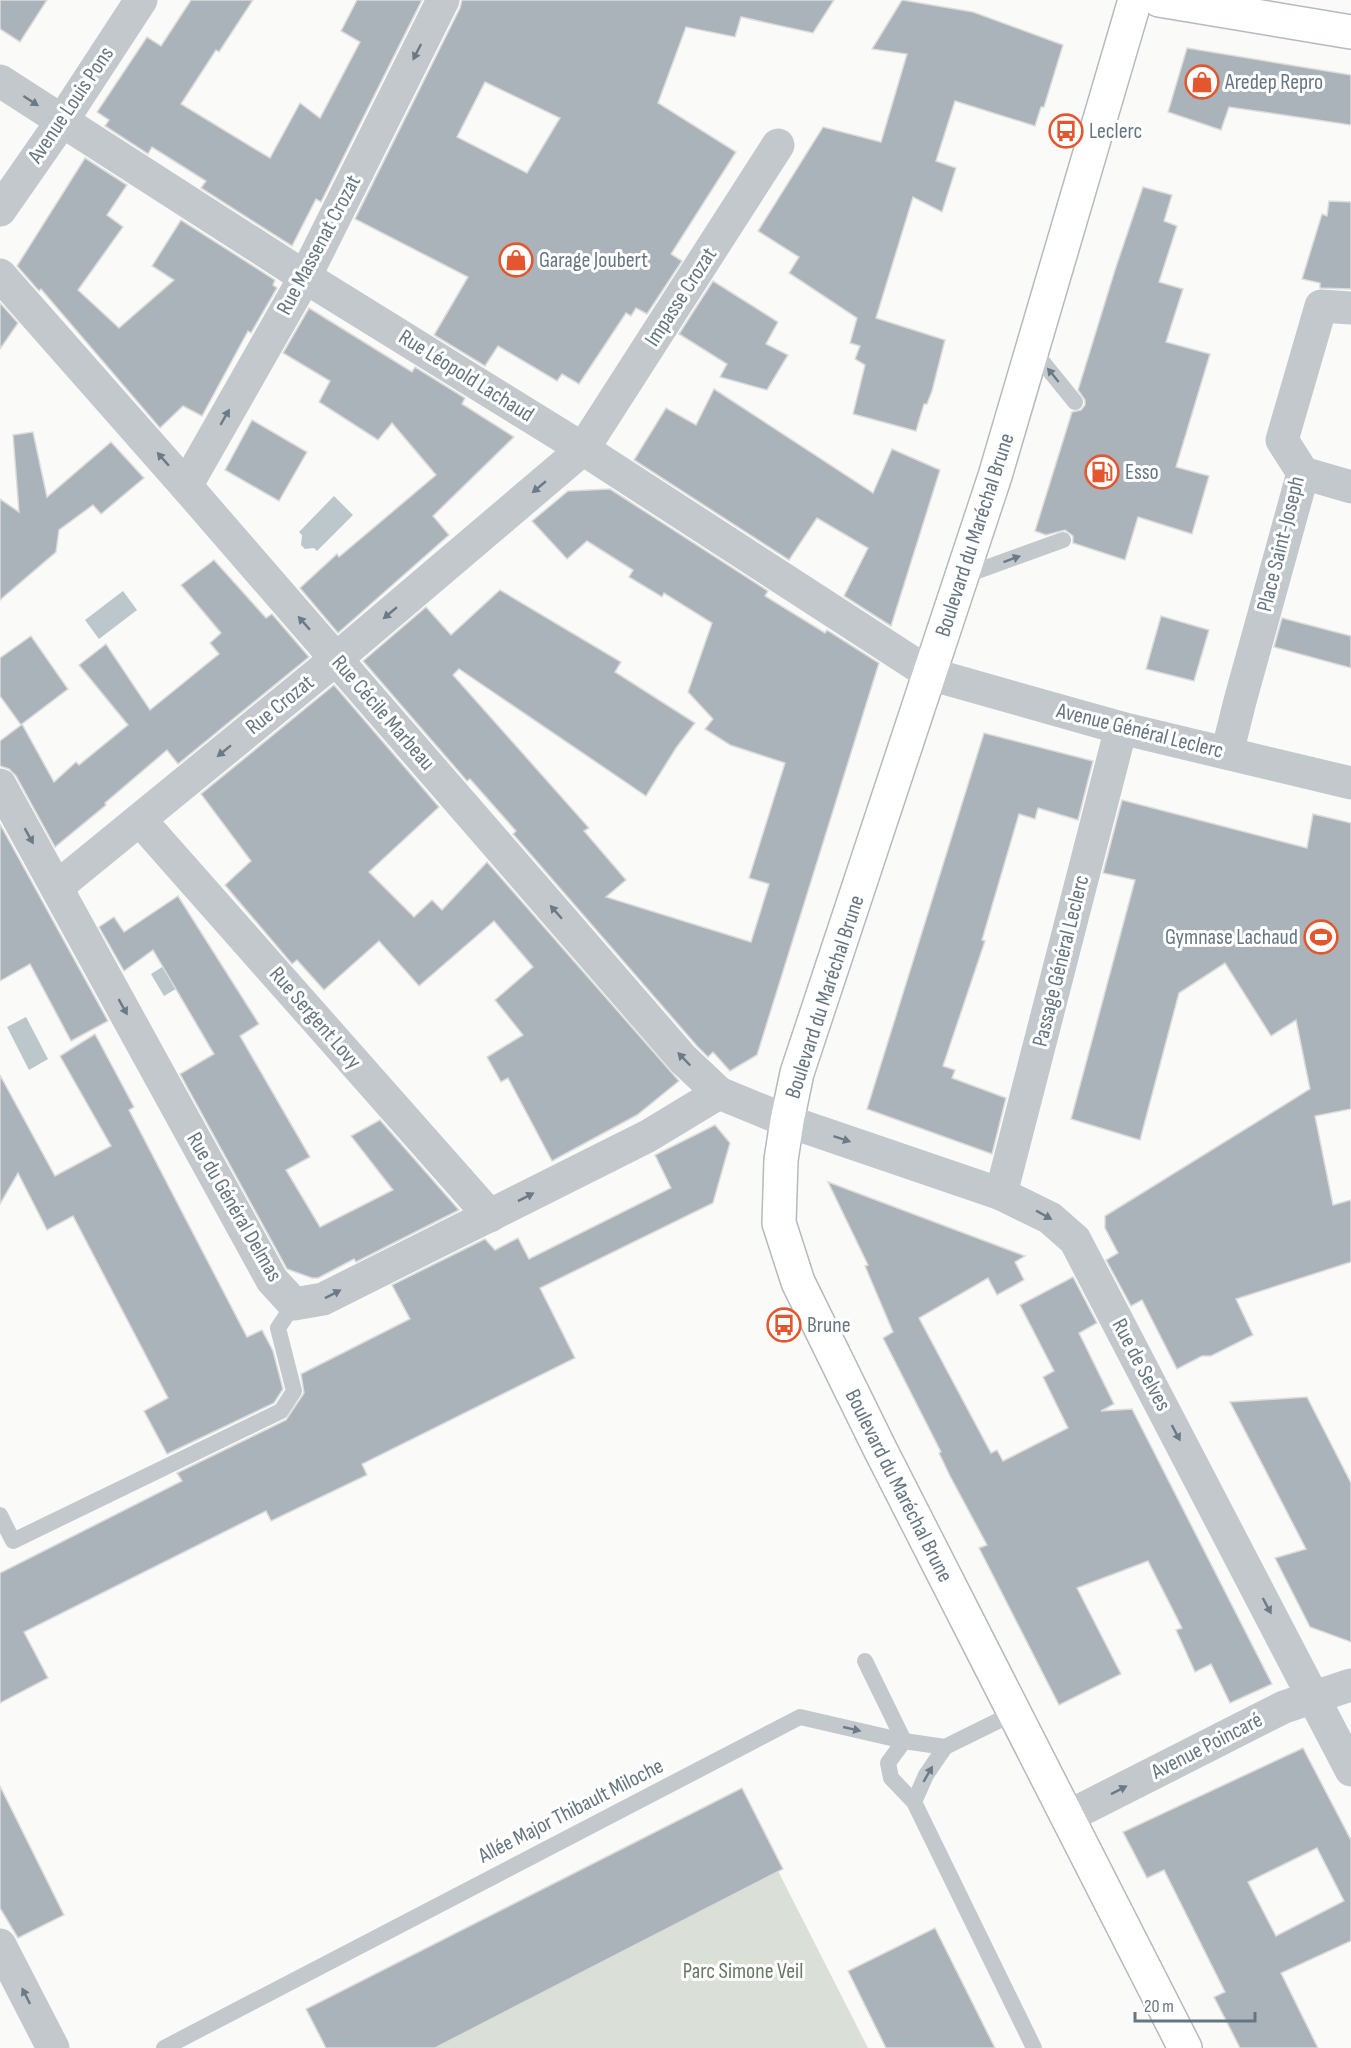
<svg xmlns="http://www.w3.org/2000/svg" width="1351" height="2048" font-family="'Sofia Sans Condensed',sans-serif">
  <rect width="100%" height="100%" fill="#fafaf8"/>
  <path fill="#dadfd7" d="M776,1867L868,2048H428Z"/>
  <g fill="#bbc7cb">
    <path d="M334,496L353,515L317,551L314,548L305,549L301,545L302,535L299,532Z"/>
    <path d="M123,591L137,610L99,639L85,620Z"/>
    <path d="M197,945L211,968L164,996L151,974Z"/>
    <path d="M26,1017L48,1059L29,1070L7,1027Z"/>
  </g>
  <g fill="#aab3b9" stroke="#dcdcda" stroke-width="1.5" fill-rule="evenodd">
    <path d="M0,0H47L20,42L0,29Z"/>
    <path d="M191,0H253L219,52L216,50L181,104L270,158L300,103L320,118L360,42L341,31L357,0H422L321,202L316,199L292,246L201,188L206,181L152,147L148,154L105,126L109,120L97,112L147,37L161,46Z"/>
    <path d="M462,0H834L813,33L741,17L735,37L686,27L658,103L736,152L671,254L682,261L647,314L636,308L631,316L626,313L579,384L562,374L557,381L498,346L485,366L434,335L468,277L355,219L460,8ZM485,82L560,118L527,173L457,137Z"/>
    <path d="M902,0L973,12L1063,45L1044,107H1041L1035,126L955,101L936,161L956,168L942,212L913,197L876,318L945,340L932,391L927,404H924L916,431L853,414L865,365L855,359L860,346L850,343L857,318L789,273L799,257L758,231L823,127L881,142L907,54L872,49Z"/>
    <path d="M1187,48L1351,75V125L1229,107L1221,130L1168,112Z"/>
    <path d="M85,158L127,185L107,215L123,227L78,290L119,328L174,280L152,266L181,220L275,280L273,285L277,288L251,333L248,331L202,416L183,406L160,428L41,289L39,291L17,266Z"/>
    <path d="M1143,187L1172,195L1164,221L1177,226L1159,282L1183,289L1166,342L1210,354L1176,467L1209,476L1192,534L1138,517L1125,560L1073,543V536L1065,530L1046,535L1035,531L1072,412L1081,410L1085,405V400L1078,390L1115,270Z"/>
    <path d="M1329,201L1351,202V289L1320,288V283L1302,279L1322,214L1327,216Z"/>
    <path d="M713,281L778,322L766,344L788,355L767,390L720,377L727,364L679,334Z"/>
    <path d="M0,303L18,323L0,349Z"/>
    <path d="M309,308L412,372L415,367L465,398L462,404L514,437L433,516L449,535L338,633L300,588L337,554L339,557L436,475L392,423L378,440L319,402L330,381L283,353Z"/>
    <path d="M714,389L873,493L892,449L940,470L891,626L844,596L868,548L817,518L789,560L634,460L666,408L696,425Z"/>
    <path d="M252,420L307,452L279,501L225,470Z"/>
    <path d="M33,432L47,497L111,442L144,478L101,514L93,505L59,530L56,552L0,600V499L19,512L13,435Z"/>
    <path d="M610,489L768,591L765,596L825,633L827,630L879,663L757,1055L730,1071L713,1052L708,1057L697,1046L513,834L516,831L470,779L467,781L363,661L426,607L451,635L500,590L621,662L615,672L695,723L676,748L646,796L459,669L453,675L589,828L584,831L626,880L606,897L751,942L769,884L749,878L785,763L730,745L705,729L713,719L688,692L712,623L664,593L662,597L629,577L633,570L587,541L567,559L532,521L568,491Z"/>
    <path d="M214,560L266,618L272,614L309,657L178,764L167,750L105,803L106,805L55,847L16,776L9,769L0,766V741L21,725L0,696V658L31,636L68,689L22,724L54,782L76,762L79,765L128,725L79,665L106,644L150,710L219,654L210,643L221,633L181,585Z"/>
    <path d="M1161,616L1209,630L1194,681L1146,669Z"/>
    <path d="M1282,618L1351,636V668L1274,647Z"/>
    <path d="M334,685L439,807L369,872L414,917L432,900L442,910L487,862L679,1081L637,1115L552,1161L508,1078L501,1082L487,1057L523,1035L495,1000L533,967L494,921L419,986L379,941L324,990L297,960L292,964L225,885L251,861L201,794Z"/>
    <path d="M984,733L1093,761L1078,820L1038,808L1035,819L1019,814L982,940L985,941L943,1066L955,1070L952,1078L1006,1098L992,1154L867,1109Z"/>
    <path d="M1122,800L1307,848L1313,814L1351,823V1109L1315,1116L1333,1205L1351,1200V1262L1236,1299L1253,1335L1211,1356H1202L1177,1369L1142,1300L1131,1306L1106,1260L1118,1253L1105,1228V1216L1310,1089L1296,1020L1271,1036L1225,963L1179,993L1140,1140L1071,1119L1135,880L1103,873Z"/>
    <path d="M0,824L108,1021L71,1041L30,964L0,981Z"/>
    <path d="M178,896L259,1024L240,1036L310,1157L286,1170L320,1227L393,1190L351,1136L380,1120L459,1210L356,1262L354,1259L318,1278H312L287,1269L180,1074L214,1054L153,950L124,971L99,927L114,917L124,932Z"/>
    <path d="M95,1034L134,1107L129,1110L247,1337L262,1330L273,1351L283,1389L274,1403L167,1454L144,1411L168,1398L73,1216L47,1230L18,1173L0,1204V1075L55,1176L111,1146L60,1056Z"/>
    <path d="M715,1125L730,1143L713,1203L540,1288L575,1358L362,1464L367,1475L271,1521L266,1511L24,1632L48,1678L0,1703V1573L182,1481L177,1473L286,1420L304,1393L301,1374L410,1319L392,1285L485,1239L495,1250L518,1238L529,1259L671,1188L655,1155Z"/>
    <path d="M828,1182L1025,1256L1015,1262L1024,1280L997,1295L988,1278L919,1318L991,1453L997,1450L1003,1461L1068,1428L1043,1377L1054,1371L1020,1305L1073,1277L1097,1323L1079,1333L1114,1404L1101,1411L1132,1409L1272,1684L1230,1703L1211,1664L1195,1672L1176,1630L1182,1628L1148,1561L1077,1588L1121,1674L1059,1705L979,1548L987,1545L950,1476L939,1453L941,1452L883,1338L893,1332L865,1266L868,1265Z"/>
    <path d="M1307,1397L1351,1483V1642L1310,1627L1275,1558L1306,1549L1230,1402Z"/>
    <path d="M1303,1748L1351,1840V1941L1281,1973L1318,2048H1240L1214,1997L1225,1992L1164,1870L1147,1878L1123,1832ZM1317,1848L1344,1901L1276,1936L1248,1882Z"/>
    <path d="M0,1786L64,1915L18,1938L0,1908Z"/>
    <path d="M742,1788L783,1869L435,2048H326L306,2009Z"/>
    <path d="M935,1928L995,2048H886L848,1971Z"/>
  </g>
  <g fill="none" stroke-linecap="round" stroke-linejoin="round">
    <g stroke="#b3babf" stroke-width="36">
      <path id="secondary" d="M1159,0L1351,32"/>
    </g>
    <g stroke="#b5babe" stroke-width="36">
      <g id="primary">
        <path id="s1" d="M1135,0L995,476L797,1073L787,1121L781,1160L779,1223L798,1282L879,1447L1185,2048"/>
      </g>
    </g>
    <g stroke="#c3c8cc" stroke-width="16">
      <path d="M1032,349L1075,402"/>
      <path d="M961,577L1063,540"/>
      <path d="M0,1515L13,1541L281,1411L294,1391L278,1328L294,1304"/>
      <path d="M865,1661L904,1741"/>
      <path d="M904,1741L888,1763L891,1778L914,1802L1034,2048"/>
      <path d="M914,1802L926,1775L945,1747"/>
      <path d="M164,2048L800,1717L904,1741L945,1747L1014,1713"/>
    </g>
    <g stroke="#c3c8cc" stroke-width="33">
      <path d="M0,81L305,277L583,449L930,674L1121,728L1351,783"/>
      <path d="M0,210L62,121L141,0"/>
      <path d="M0,275L186,486L683,1059L719,1093L787,1121L1001,1194L1050,1218L1075,1240L1351,1770"/>
      <path d="M1303,473L1351,487"/>
      <path d="M186,486L305,277L443,0"/>
      <path d="M1227,753L1240,701L1303,473L1282,440L1321,306L1351,308"/>
      <path d="M0,785L272,1280L294,1304L323,1299L648,1136L719,1093"/>
      <path d="M140,820L490,1216"/>
      <path d="M57,887L336,659L583,449L778,145"/>
      <path d="M1001,1194L1121,728"/>
      <path d="M1067,1817L1284,1707L1351,1685"/>
      <path d="M0,1945L53,2048"/>
    </g>
    <use href="#secondary" stroke="#fff" stroke-width="33"/>
    <use href="#primary" stroke="#fff" stroke-width="33"/>
  </g>
  <defs><path id="oneway-solid" d="M-6-.8H1V-3.2L6.5 0L1 3.2V.8H-6Z" transform="scale(1.5)"/></defs>
  <g fill="#6a7a87">
    <use href="#oneway-solid" transform="translate(417 52) rotate(117)"/>
    <use href="#oneway-solid" transform="translate(31 101) rotate(33)"/>
    <use href="#oneway-solid" transform="translate(1053 375) rotate(-129)"/>
    <use href="#oneway-solid" transform="translate(225 417) rotate(-60)"/>
    <use href="#oneway-solid" transform="translate(163 459) rotate(-131)"/>
    <use href="#oneway-solid" transform="translate(539 487) rotate(140)"/>
    <use href="#oneway-solid" transform="translate(1012 559) rotate(-20)"/>
    <use href="#oneway-solid" transform="translate(390 613) rotate(140)"/>
    <use href="#oneway-solid" transform="translate(304 623) rotate(-131)"/>
    <use href="#oneway-solid" transform="translate(224 751) rotate(141)"/>
    <use href="#oneway-solid" transform="translate(29 836) rotate(61)"/>
    <use href="#oneway-solid" transform="translate(556 912) rotate(-131)"/>
    <use href="#oneway-solid" transform="translate(123 1007) rotate(61)"/>
    <use href="#oneway-solid" transform="translate(684 1059) rotate(-134)"/>
    <use href="#oneway-solid" transform="translate(842 1139) rotate(18)"/>
    <use href="#oneway-solid" transform="translate(526 1197) rotate(-27)"/>
    <use href="#oneway-solid" transform="translate(1044 1215) rotate(29)"/>
    <use href="#oneway-solid" transform="translate(333 1294) rotate(-27)"/>
    <use href="#oneway-solid" transform="translate(1176 1433) rotate(62)"/>
    <use href="#oneway-solid" transform="translate(1267 1606) rotate(62)"/>
    <use href="#oneway-solid" transform="translate(852 1729) rotate(13)"/>
    <use href="#oneway-solid" transform="translate(928 1774) rotate(-60)"/>
    <use href="#oneway-solid" transform="translate(1119 1790) rotate(-27)"/>
    <use href="#oneway-solid" transform="translate(26 1996) rotate(-117)"/>
  </g>
  <defs>
    <g id="shop-ring" transform="scale(1.725)"><circle r="9.5" fill="#fff" stroke="#e4572e" stroke-width="1.5"/><path d="M-5-2.5h2.3a2.7 3.5 0 0 1 5.4 0H5L5.5 6h-11ZM-1.5-2.5h3a1.5 2.3 0 0 0-3 0Z" fill="#e4572e"/></g>
    <g id="bus-ring" transform="scale(1.725)"><circle r="9.5" fill="#fff" stroke="#e4572e" stroke-width="1.5"/><path d="M-5-6H5V4H4V6H2V4H-2V6H-4V4H-5ZM-3.5-4V0h7V-4ZM-3.5 1.2v1.5H-2V1.2ZM2 1.2v1.5H3.5V1.2Z" fill="#e4572e"/></g>
    <g id="fuel-ring" transform="scale(1.725)"><circle r="9.5" fill="#fff" stroke="#e4572e" stroke-width="1.5"/><path d="M-5.5-6h7V0h2V4h1.3V-2.5L3-4.5l.8-.8L6-3V5H2.5V1h-1V6h-7ZM-4.2-4.7v3.2H.2V-4.7Z" fill="#e4572e"/></g>
    <g id="stadium-ring" transform="scale(1.725)"><circle r="9.5" fill="#fff" stroke="#e4572e" stroke-width="1.5"/><path d="M0-5a6.5 5 0 1 0 0 10a6.5 5 0 1 0 0-10ZM-3.5-1.8h7v3.6h-7Z" fill="#e4572e"/></g>
  </defs>
  <g fill-rule="evenodd">
    <use href="#shop-ring" x="1202" y="82"/>
    <use href="#bus-ring" x="1066" y="131"/>
    <use href="#shop-ring" x="516" y="260"/>
    <use href="#fuel-ring" x="1102" y="472"/>
    <use href="#stadium-ring" x="1321" y="937"/>
    <use href="#bus-ring" x="784" y="1325"/>
  </g>
  <g text-anchor="middle" dominant-baseline="central" stroke-width="6" stroke-linejoin="round" paint-order="stroke">
    <g font-size="22" fill="#657683" stroke="#fff" text-anchor="start">
      <text x="1225" y="82">Aredep Repro</text>
      <text x="1089" y="131">Leclerc</text>
      <text x="539" y="260">Garage Joubert</text>
      <text x="1125" y="472">Esso</text>
      <text x="1298" y="937" text-anchor="end">Gymnase Lachaud</text>
      <text x="807" y="1325">Brune</text>
    </g>
    <g font-size="22" fill="#657683" stroke="#fff">
      <text transform="translate(71 105) rotate(-56)">Avenue Louis Pons</text>
      <text transform="translate(319 245) rotate(-62)">Rue Massenat Crozat</text>
      <text transform="translate(681 297) rotate(-57)">Impasse Crozat</text>
      <text transform="translate(466 376) rotate(32)">Rue Léopold Lachaud</text>
      <text transform="translate(975 535) rotate(-72)">Boulevard du Maréchal Brune</text>
      <text transform="translate(1281 544) rotate(-76)">Place Saint-Joseph</text>
      <text transform="translate(280 705) rotate(-39)">Rue Crozat</text>
      <text transform="translate(383 713) rotate(49)">Rue Cécile Marbeau</text>
      <text transform="translate(1140 731) rotate(14)">Avenue Général Leclerc</text>
      <text transform="translate(1061 961) rotate(-76)">Passage Général Leclerc</text>
      <text transform="translate(825 997) rotate(-72)">Boulevard du Maréchal Brune</text>
      <text transform="translate(315 1018) rotate(49)">Rue Sergent Lovy</text>
      <text transform="translate(234 1207) rotate(60)">Rue du Général Delmas</text>
      <text transform="translate(1141 1365) rotate(62)">Rue de Selves</text>
      <text stroke="none"><textPath href="#s1" startOffset="1566">Boulevard du Maréchal Brune</textPath></text>
      <text transform="translate(1207 1746) rotate(-27)">Avenue Poincaré</text>
      <text transform="translate(571 1811) rotate(-27)">Allée Major Thibault Miloche</text>
    </g>
    <g font-size="22" fill="#687a64" stroke="#fff">
      <text x="743" y="1971">Parc Simone Veil</text>
    </g>
  </g>
  <path d="M1135 2012v9h120v-9" fill="none" stroke="#657683" stroke-width="3"/>
  <text x="1144" y="2012" font-size="18" fill="#657683" stroke="#ffffff" stroke-width="4.5" paint-order="stroke">20 m</text>
</svg>
